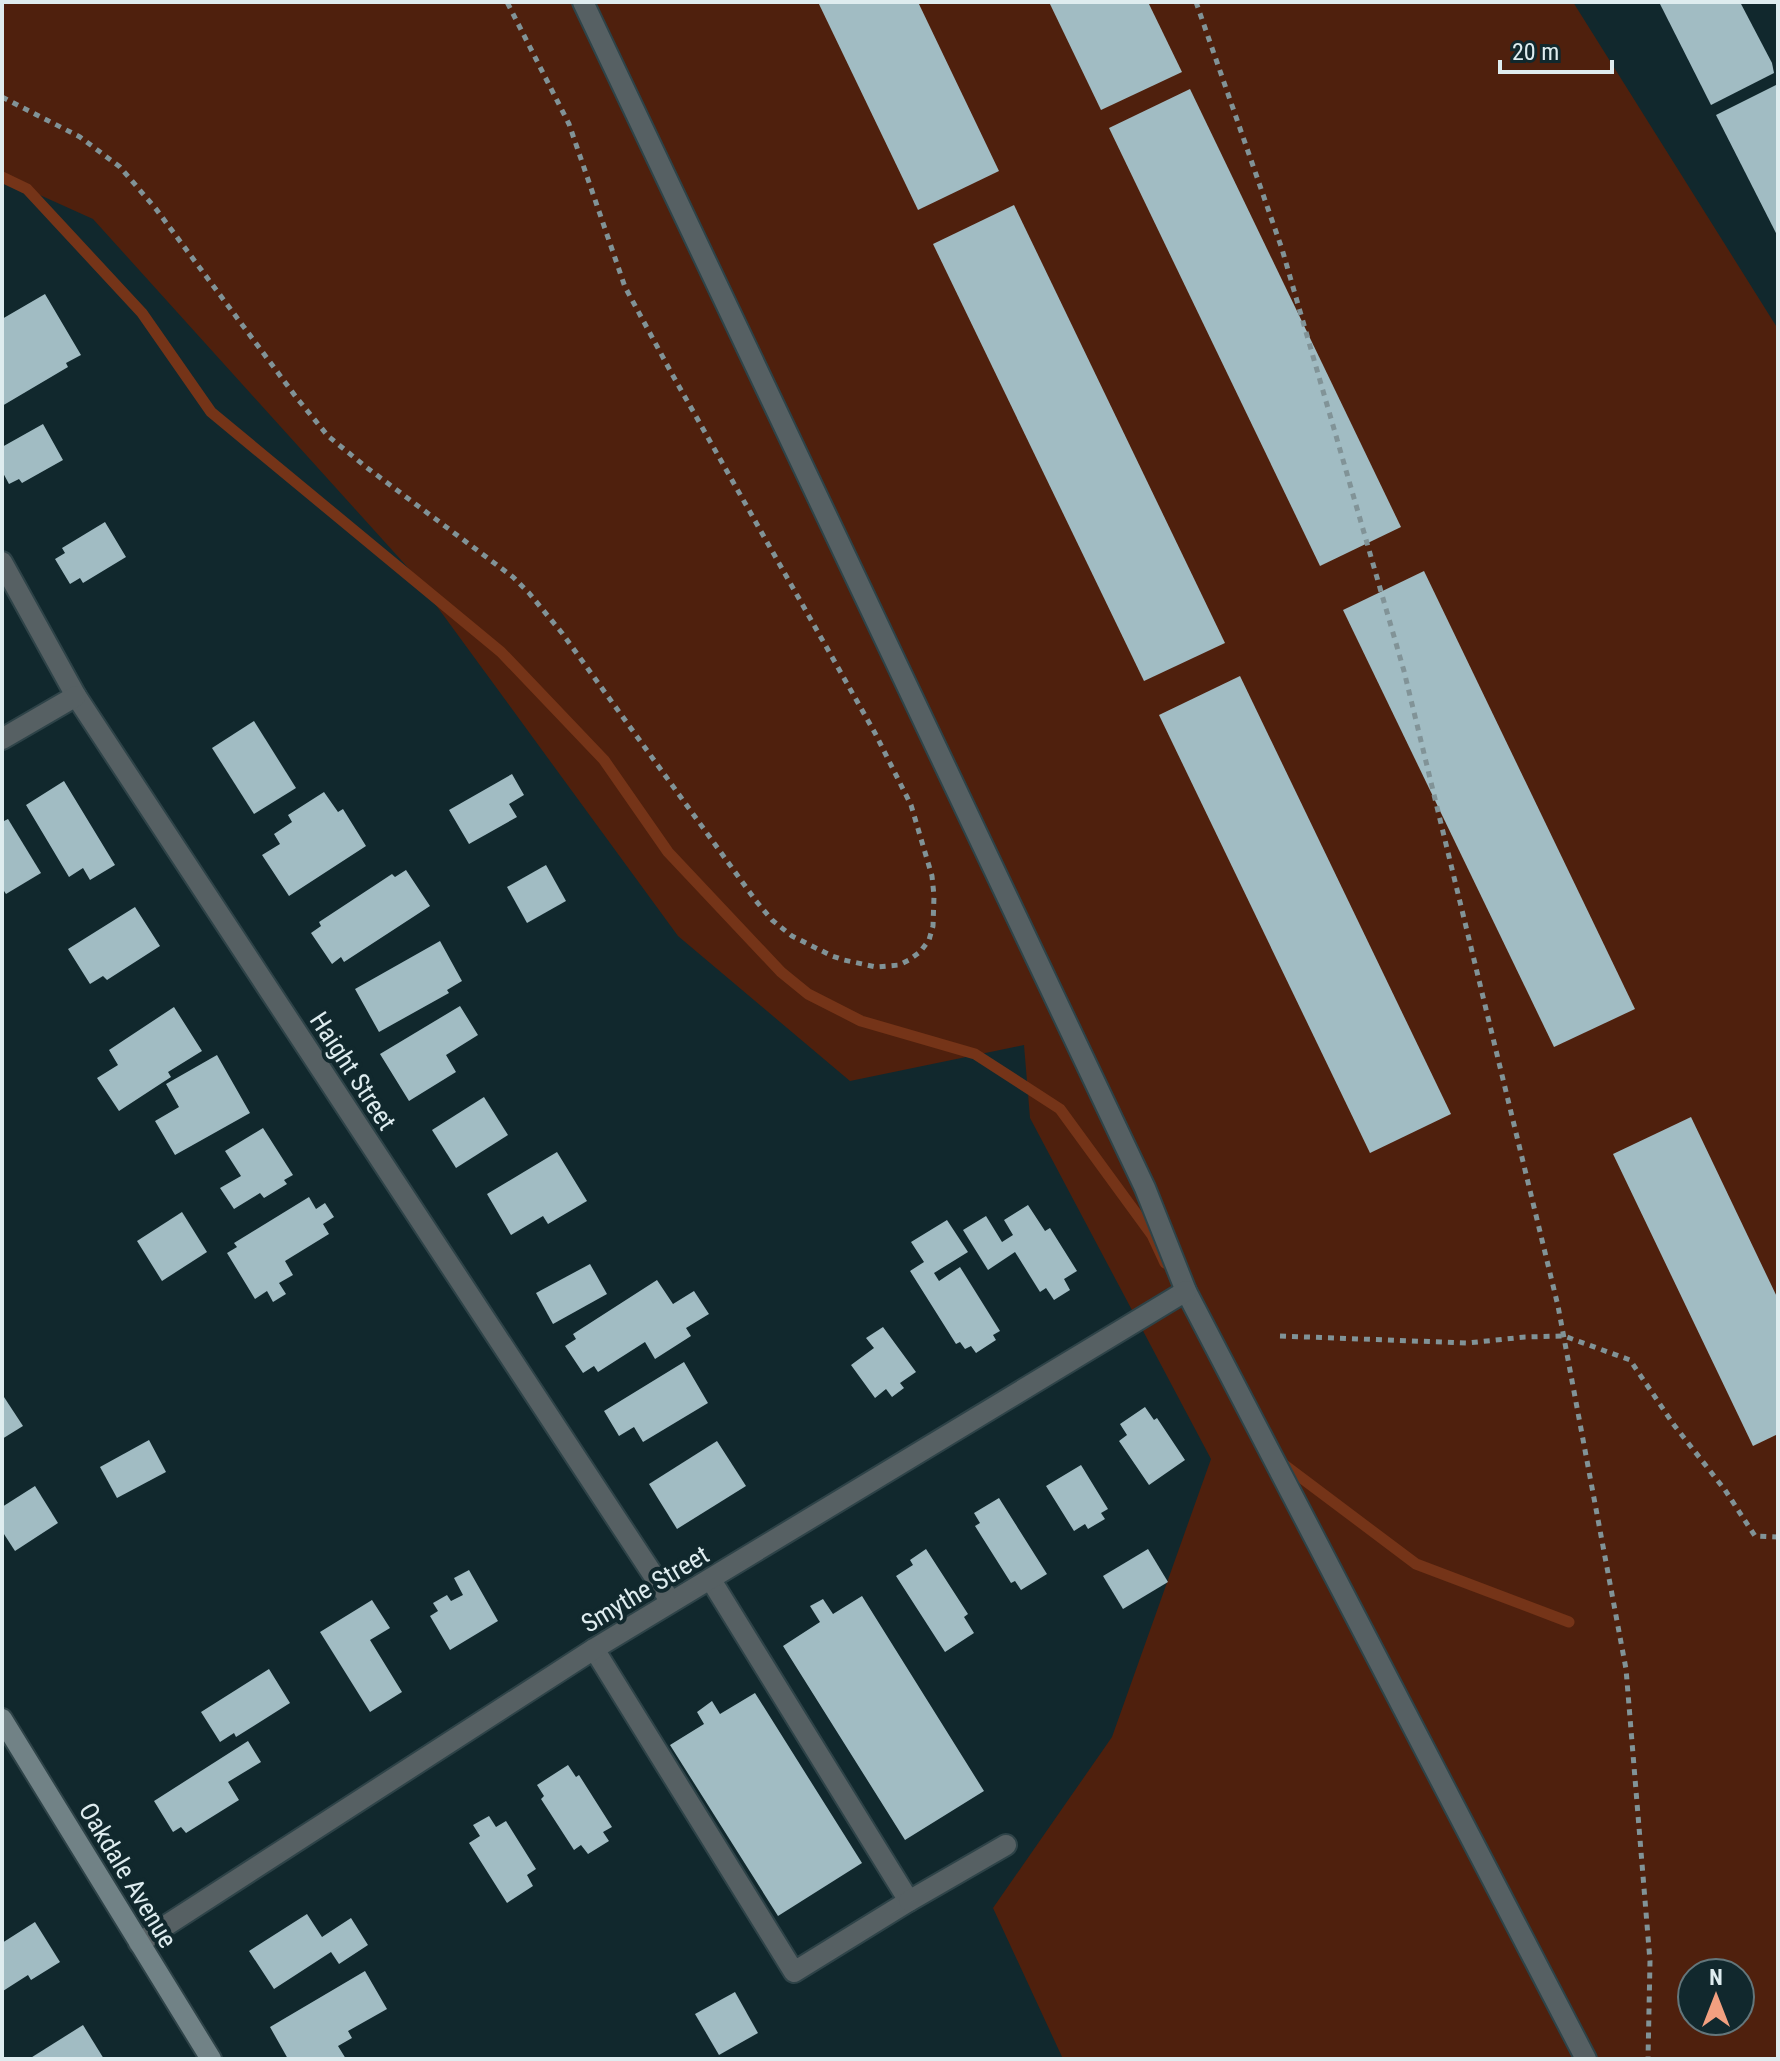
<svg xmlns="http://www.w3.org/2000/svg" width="1780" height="2061" font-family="'Roboto Condensed',sans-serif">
  <rect width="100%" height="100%" fill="#11282d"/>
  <path fill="#4f200d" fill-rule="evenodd" d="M2,2H1573L1778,329V2059H1063L993,1908L1112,1737L1211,1459L1030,1118L1024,1045L850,1081L678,936L411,571L93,219L2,178ZM1692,1973H1740V2021H1692Z"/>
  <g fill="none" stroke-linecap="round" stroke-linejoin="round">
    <g stroke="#753418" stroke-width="11">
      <path d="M2,177L27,189L142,313L211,412L501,652L604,760L668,852L781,972L808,994L861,1021L975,1054L1060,1109L1152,1235L1165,1263"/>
      <path d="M1279,1461L1416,1564L1569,1622"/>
    </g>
  </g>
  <g fill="#a1bcc3">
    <path d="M818,2H918L999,171L918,210Z"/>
    <path d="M1049,2H1148L1182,72L1101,110Z"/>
    <path d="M1659,2H1740L1772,63L1774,73L1711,105Z"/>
    <path d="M1778,84V237L1716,115Z"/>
    <path d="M1190,89L1401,527L1320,566L1109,128Z"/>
    <path d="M1014,205L1225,643L1144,681L933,244Z"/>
    <path d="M45,294L81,355L66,363L68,367L2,406V319Z"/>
    <path d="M43,424L63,460L22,483L19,479L9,484L2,471V454L4,452L2,447Z"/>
    <path d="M105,522L126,557L83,583L80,578L70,584L55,559L65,553L62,548Z"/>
    <path d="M1424,571L1635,1009L1554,1047L1343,610Z"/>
    <path d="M1240,676L1451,1114L1370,1153L1159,715Z"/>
    <path d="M254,721L296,788L254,814L212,748Z"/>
    <path d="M512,774L524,795L509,804L517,817L469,844L449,810Z"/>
    <path d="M64,781L115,865L90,880L83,868L69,877L26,805Z"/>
    <path d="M324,792L338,812L343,809L366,846L289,896L262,855L280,844L274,834L292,822L288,815Z"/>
    <path d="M8,819L41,873L6,894L2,888V822Z"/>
    <path d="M546,865L566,901L527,923L507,887Z"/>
    <path d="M406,870L430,906L344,962L341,957L332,964L311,933L321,926L319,922L392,874L395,877Z"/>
    <path d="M135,907L160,946L107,980L103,976L90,984L68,949Z"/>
    <path d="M440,941L462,981L447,990L449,993L379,1032L355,989Z"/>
    <path d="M460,1006L478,1035L446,1055L456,1072L409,1101L380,1054Z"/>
    <path d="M174,1007L202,1051L168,1072L171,1077L119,1111L97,1078L118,1065L109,1050Z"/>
    <path d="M217,1055L250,1113L175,1155L155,1121L179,1107L166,1084Z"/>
    <path d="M484,1097L508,1135L456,1168L432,1130Z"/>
    <path d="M1691,1117L1778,1299V1434L1753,1446L1613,1154Z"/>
    <path d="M263,1128L293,1175L284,1180L287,1184L264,1198L260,1193L234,1209L220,1188L241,1176L225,1151Z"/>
    <path d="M557,1152L587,1201L548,1224L543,1216L511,1235L487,1194Z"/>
    <path d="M309,1197L316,1209L325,1203L334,1217L323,1224L329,1234L285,1261L293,1275L279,1283L286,1294L273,1302L267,1291L255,1299L227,1253L237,1247L234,1243Z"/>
    <path d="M1028,1205L1045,1231L1050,1228L1077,1271L1064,1279L1070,1290L1054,1300L1046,1288L1040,1292L1015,1252L988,1270L963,1230L986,1216L1002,1242L1013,1235L1004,1220Z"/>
    <path d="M182,1212L207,1252L162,1281L137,1241Z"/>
    <path d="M947,1220L968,1252L934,1273L939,1281L960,1267L1000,1331L993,1335L996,1340L976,1353L971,1346L965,1349L960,1342L956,1344L910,1271L924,1262L911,1242Z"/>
    <path d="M590,1264L607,1294L553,1324L536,1293Z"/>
    <path d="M657,1280L673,1304L694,1291L709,1314L686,1328L691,1336L655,1359L645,1342L598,1372L594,1366L583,1373L565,1346L576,1339L573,1334Z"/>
    <path d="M883,1327L916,1372L900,1383L904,1388L892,1397L886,1389L875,1398L851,1365L874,1348L866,1338Z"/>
    <path d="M684,1362L708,1403L643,1442L634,1427L619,1436L604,1411Z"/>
    <path d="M2,1394L23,1426L2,1439Z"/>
    <path d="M1145,1407L1154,1420L1157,1418L1185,1460L1149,1485L1119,1441L1127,1435L1120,1424Z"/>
    <path d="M149,1440L166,1472L117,1498L100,1467Z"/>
    <path d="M717,1441L746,1486L677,1529L649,1484Z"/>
    <path d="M1081,1465L1108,1509L1101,1513L1105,1519L1088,1529L1085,1524L1074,1531L1046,1486Z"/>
    <path d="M35,1486L58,1523L15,1551L2,1531V1507Z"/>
    <path d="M999,1498L1047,1574L1021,1590L1015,1581L1011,1583L975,1526L980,1523L974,1513Z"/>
    <path d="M926,1549L968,1614L964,1617L974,1633L945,1652L896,1576L913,1565L910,1560Z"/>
    <path d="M1148,1549L1168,1582L1123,1609L1103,1576Z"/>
    <path d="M469,1570L498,1621L450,1650L430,1616L438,1611L433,1603L447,1595L451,1601L463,1595L454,1578Z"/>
    <path d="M862,1596L984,1791L905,1840L783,1646L820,1622L810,1606L823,1599L833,1614Z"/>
    <path d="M372,1600L390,1628L370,1640L402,1692L370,1712L320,1632Z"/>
    <path d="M269,1669L290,1703L236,1737L234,1733L220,1742L201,1712Z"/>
    <path d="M755,1693L862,1863L778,1916L670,1745L704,1724L697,1712L712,1701L720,1714Z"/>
    <path d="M248,1741L261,1762L228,1782L239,1800L186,1833L181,1827L173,1832L154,1801Z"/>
    <path d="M568,1765L576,1777L579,1775L612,1827L603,1832L609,1841L588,1854L581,1845L574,1850L541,1799L544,1796L537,1785Z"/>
    <path d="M489,1816L496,1827L506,1821L536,1869L527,1875L533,1886L507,1903L469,1843L480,1836L473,1825Z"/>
    <path d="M307,1914L322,1937L351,1918L368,1945L339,1964L331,1952L274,1989L249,1951Z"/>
    <path d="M35,1922L60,1962L31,1980L28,1975L3,1991L2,1943Z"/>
    <path d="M365,1971L387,2009L348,2031L352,2038L338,2046L346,2059H288L270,2027Z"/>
    <path d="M735,1992L758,2033L719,2055L695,2014Z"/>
    <path d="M83,2025L104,2059H29Z"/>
  </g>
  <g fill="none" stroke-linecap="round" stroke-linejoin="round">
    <g stroke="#2e4348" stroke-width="24">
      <g id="lane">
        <path d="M594,1649L794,1972L909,1901L711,1580"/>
        <path d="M909,1901L1006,1845"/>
      </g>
    </g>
    <g stroke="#2e4348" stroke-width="24">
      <g id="street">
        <path d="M583,2L1145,1188L1186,1291L1586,2059"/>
        <path d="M2,562L76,696L671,1602"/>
        <path d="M2,739L76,696"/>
        <path d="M139,1943L594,1649L1186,1291"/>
      </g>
    </g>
    <g stroke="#2e4348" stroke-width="24">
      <path id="secondary" d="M2,1719L211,2059"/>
    </g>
    <g stroke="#819397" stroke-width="5" stroke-dasharray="6 6" stroke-linecap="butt">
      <path d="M1196,2L1282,249L1404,671L1558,1306L1626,1669L1650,1961L1648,2059"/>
      <path d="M2,97L80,137L120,167L156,209L296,397L328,436L366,467L513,577L529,593L562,633L756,901L772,920L792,936L832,956L844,960L876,967L899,965L909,960L920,952L929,940L933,926L934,896L932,876L911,805L875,733L672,374L625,287L569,124L507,2"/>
      <path d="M1280,1336L1468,1343L1525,1337L1564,1336L1630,1360L1674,1425L1725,1490L1755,1536L1778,1537"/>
    </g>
    <use href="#lane" stroke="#566063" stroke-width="20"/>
    <use href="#street" stroke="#566063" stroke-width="20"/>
    <use href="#secondary" stroke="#718286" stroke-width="20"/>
  </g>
  <g text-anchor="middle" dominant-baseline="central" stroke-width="8" stroke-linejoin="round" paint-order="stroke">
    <g font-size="26" fill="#deecef" stroke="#11282d">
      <text transform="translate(353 1071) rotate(57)">Haight Street</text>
      <text transform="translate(645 1589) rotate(-31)">Smythe Street</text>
      <text transform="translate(128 1875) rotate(59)">Oakdale Avenue</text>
    </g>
  </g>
  <rect width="1780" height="2061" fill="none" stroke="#deecef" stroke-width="8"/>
  <g transform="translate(1716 1997)"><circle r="38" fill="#11282d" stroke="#63767b" stroke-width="2"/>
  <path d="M0-6L14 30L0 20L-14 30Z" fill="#f2a080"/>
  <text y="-12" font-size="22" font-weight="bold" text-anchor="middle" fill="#deecef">N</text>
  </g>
  <path d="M1500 60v12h112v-12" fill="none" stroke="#deecef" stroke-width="4"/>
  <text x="1512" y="60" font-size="24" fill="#deecef" stroke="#11282d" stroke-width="6" paint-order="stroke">20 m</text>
</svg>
